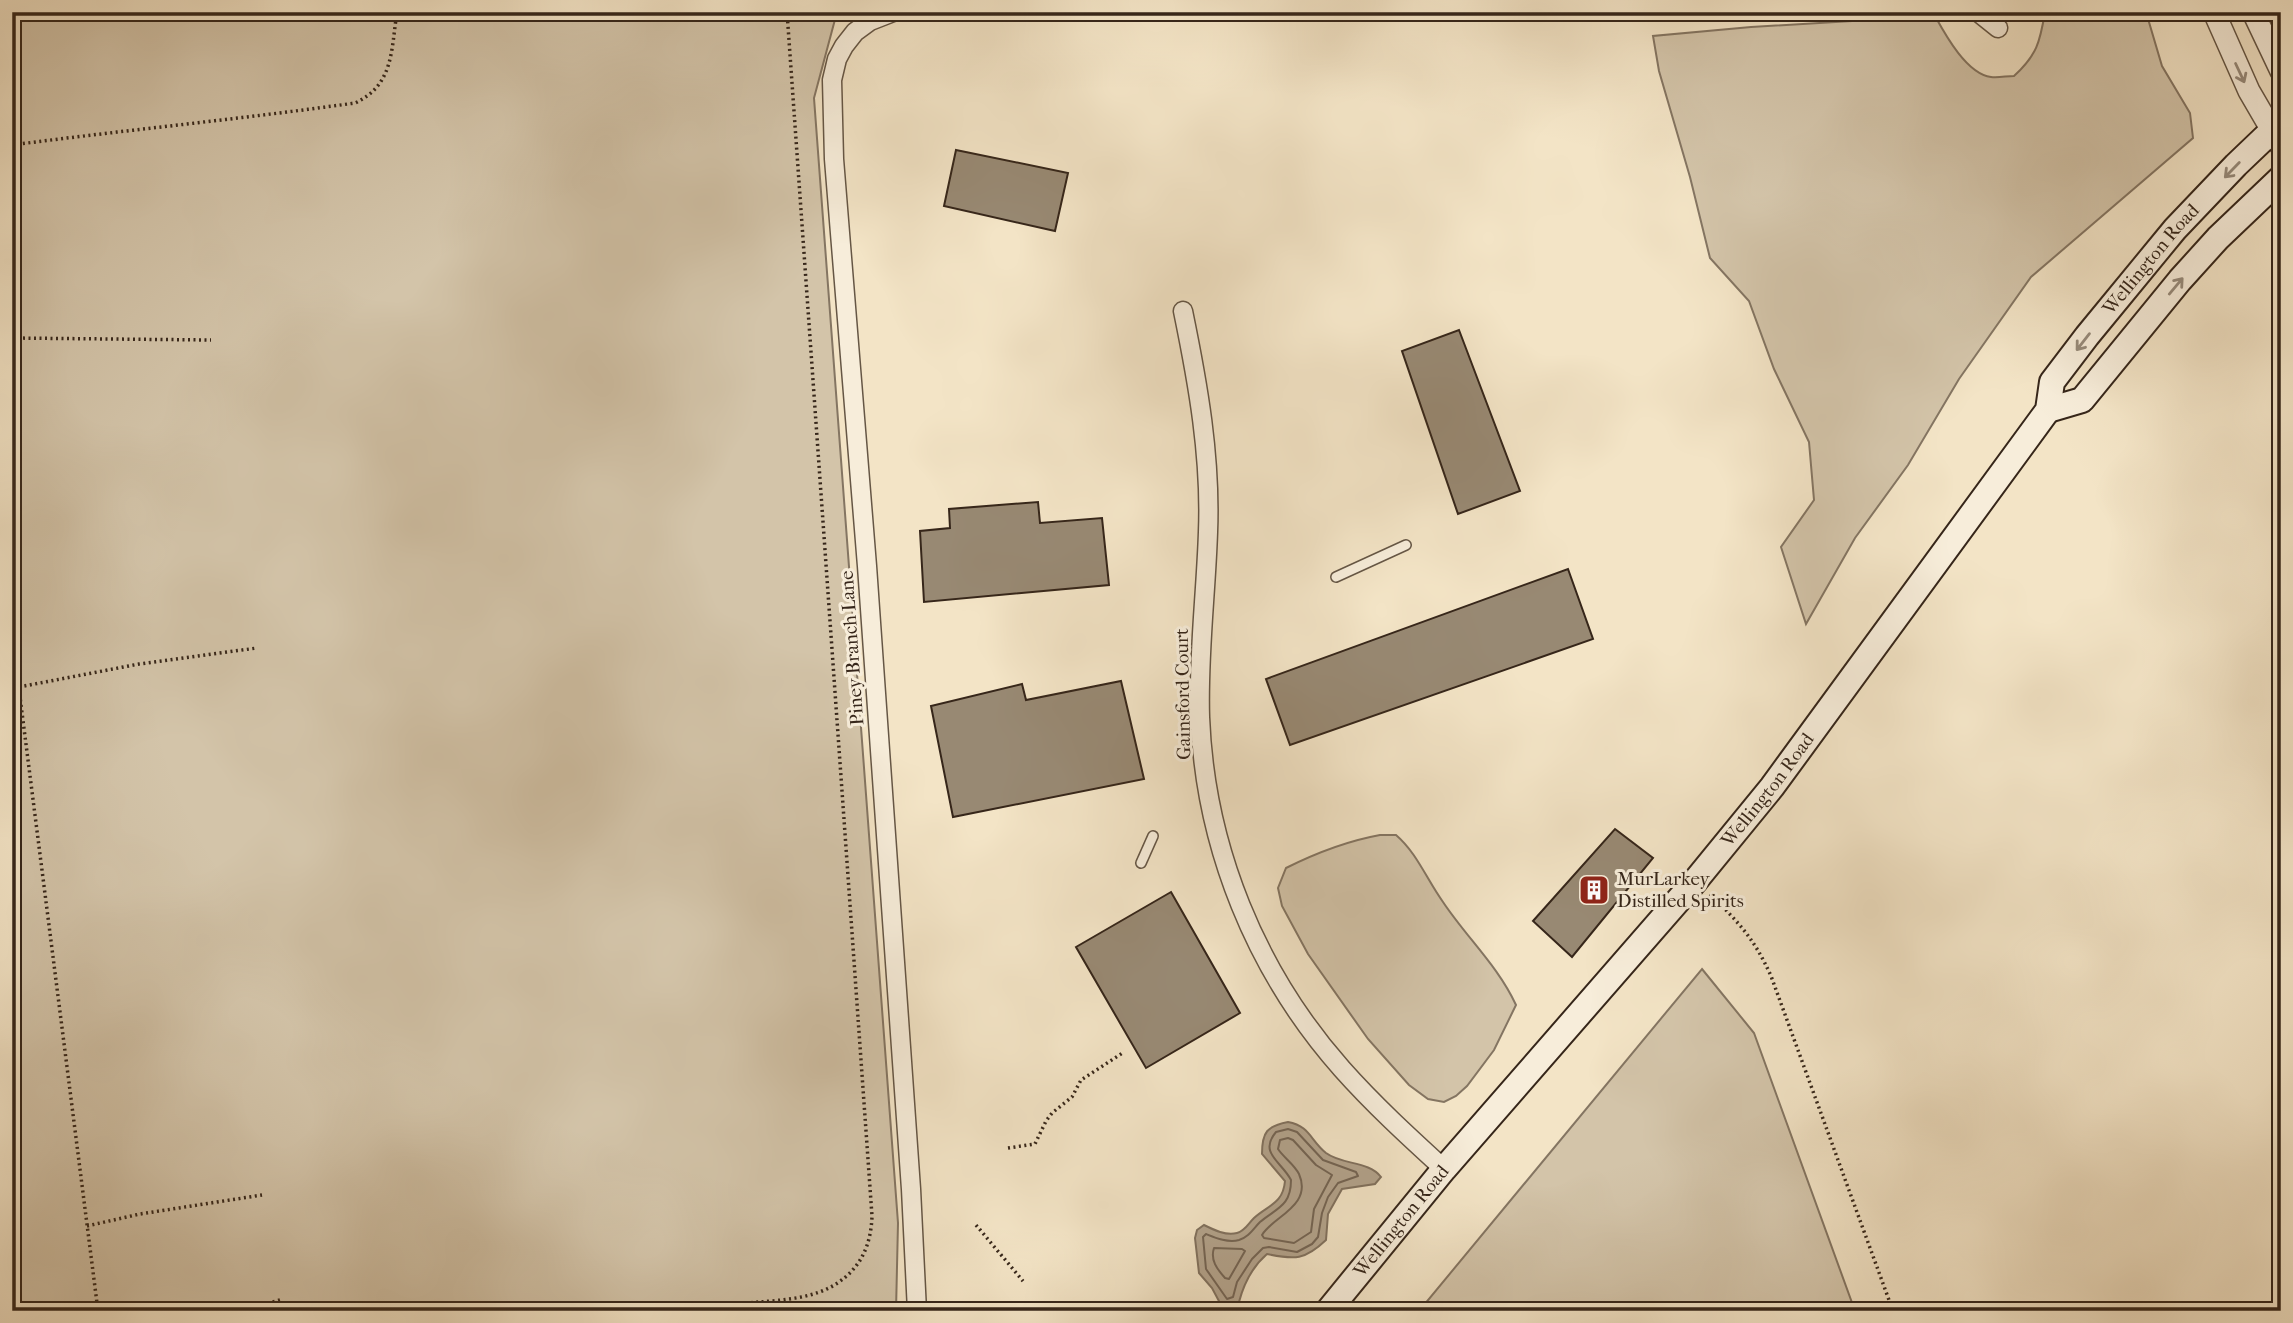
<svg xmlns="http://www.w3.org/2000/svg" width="2293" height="1323" font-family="'IM FELL French Canon',serif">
  <rect width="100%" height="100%" fill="#f3e4c6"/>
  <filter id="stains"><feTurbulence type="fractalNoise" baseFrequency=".00286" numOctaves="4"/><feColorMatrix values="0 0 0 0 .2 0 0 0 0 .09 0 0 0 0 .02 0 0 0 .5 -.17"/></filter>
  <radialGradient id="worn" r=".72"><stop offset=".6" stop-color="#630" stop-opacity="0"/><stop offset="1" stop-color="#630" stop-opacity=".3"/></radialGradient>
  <g fill="#d3c4a9" stroke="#847562" stroke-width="2">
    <path d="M12,12H837L814,98L898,1223L896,1311H12Z"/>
    <path d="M2045,12H2146L2162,66L2190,113L2193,138L2031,277L1959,379L1908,465L1855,538L1806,624L1781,547L1814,500L1809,442L1774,369L1749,301L1710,258L1690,177L1659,71L1653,36L1751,27L1935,16C1946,36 1967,74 1991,77C1998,78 2007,76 2014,76C2037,55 2040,42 2045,12Z"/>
    <path d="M1380,835H1396C1417,853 1427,880 1443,902C1467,938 1498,966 1516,1005L1494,1050L1467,1086L1456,1096L1444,1102L1428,1099L1409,1085L1368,1039L1308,954L1282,906L1278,888L1286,868C1316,853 1347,841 1380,835Z"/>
    <path d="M1702,969L1754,1033L1855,1311H1419Z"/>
  </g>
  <path fill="#b3a38c" stroke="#81715e" stroke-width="2" d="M1288,1122C1310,1126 1310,1140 1326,1153C1342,1165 1369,1161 1381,1177L1375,1184L1342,1189L1328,1214L1326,1240C1305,1260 1295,1260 1267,1254C1252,1267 1244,1283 1239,1302L1229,1308L1220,1303L1212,1288L1199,1273L1195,1238L1197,1230L1204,1225C1214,1230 1226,1236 1237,1233C1245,1231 1248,1224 1254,1218C1268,1205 1283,1204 1285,1181L1262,1154C1262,1132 1267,1126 1288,1122Z"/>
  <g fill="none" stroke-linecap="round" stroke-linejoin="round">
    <g stroke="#746453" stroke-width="2">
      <path d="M1288,1129L1297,1132L1323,1160L1356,1172L1358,1176L1338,1183L1328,1197L1322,1213L1318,1237L1312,1244L1297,1252L1269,1247L1263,1248L1252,1259L1237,1282L1233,1297L1227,1299L1206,1269L1203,1237L1206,1234C1216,1238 1228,1243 1239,1240C1249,1237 1253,1229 1260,1222C1277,1208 1291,1206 1291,1180C1282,1162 1258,1153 1276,1132Z"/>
      <path d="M1288,1138L1293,1140L1316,1165L1332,1175L1314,1209L1311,1232L1294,1243L1264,1238L1262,1235C1272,1217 1313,1206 1299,1174C1294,1164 1284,1158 1278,1149L1280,1140Z"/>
      <path d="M1214,1248L1242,1249L1245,1251L1229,1279L1225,1278C1217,1269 1210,1260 1214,1248Z"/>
    </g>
  </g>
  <g fill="#988973" stroke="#36261a" stroke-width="2">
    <path d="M956,150L1068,173L1055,231L944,206Z"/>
    <path d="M1459,330L1520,491L1458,514L1402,351Z"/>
    <path d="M1038,502L1040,523L1102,518L1109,585L924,602L920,531L950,528L949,509Z"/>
    <path d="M1568,569L1593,639L1290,745L1266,679Z"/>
    <path d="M1121,681L1144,779L953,817L931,706L1022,684L1026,700Z"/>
    <path d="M1615,829L1653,858L1572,957L1533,921Z"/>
    <path d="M1171,892L1240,1013L1146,1068L1076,947Z"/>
  </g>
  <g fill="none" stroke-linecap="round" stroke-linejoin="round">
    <g stroke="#655645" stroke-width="12">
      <g id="service">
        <path d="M1336,577L1406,545"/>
        <path d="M1141,863L1153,836"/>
      </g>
    </g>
    <g stroke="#655645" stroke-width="21">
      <g id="minor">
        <path d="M893,12L870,21L855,32L844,46L837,59L832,80L834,159L867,566L911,1189L917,1311"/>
        <path d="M1978,12L1998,28"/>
        <path d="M1183,311C1198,384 1211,457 1208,532C1206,594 1198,655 1200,717C1205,847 1256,972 1342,1069C1374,1105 1409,1137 1444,1169"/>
      </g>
    </g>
    <g stroke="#655645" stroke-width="24">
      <g id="tertiary">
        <path d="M2214,12L2249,91L2281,146"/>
        <path d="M2253,12L2281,71"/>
      </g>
    </g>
    <g stroke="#36261a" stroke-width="28">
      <g id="secondary">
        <path d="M2048,410L2082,400L2180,280L2218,238L2281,178"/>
        <path id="s1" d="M1328,1311L1444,1169L1696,880L1772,787L2048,410L2052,382L2087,336L2175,229L2236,165L2281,122"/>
      </g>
    </g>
    <g stroke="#36261a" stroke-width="3.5" stroke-dasharray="2 3.5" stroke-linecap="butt">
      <path d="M12,145C126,130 241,119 355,103C394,85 391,50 397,12"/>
      <path d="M12,338L211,340"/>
      <path d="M12,634L98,1311"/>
      <path d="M19,687L139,664L257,648"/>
      <path d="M1710,894C1739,923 1754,938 1771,976L1893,1311"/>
      <path d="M1008,1148L1035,1144L1046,1121L1052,1113L1072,1097L1081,1080L1124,1052"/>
      <path d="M976,1225L1023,1281"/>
      <path d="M87,1226L140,1214L262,1195"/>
      <path d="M44,1311L98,1305"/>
      <path d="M241,1311L283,1299"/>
      <path d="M608,1311C659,1309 709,1307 759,1302C784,1300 814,1298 836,1284C861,1268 871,1245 872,1216L787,12"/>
    </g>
    <use href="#service" stroke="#f7edda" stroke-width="9"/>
    <use href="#minor" stroke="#f7edda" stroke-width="18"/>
    <use href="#tertiary" stroke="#f7edda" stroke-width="21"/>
    <use href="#secondary" stroke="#f7edda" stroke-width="24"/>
  </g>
  <defs><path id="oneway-shaft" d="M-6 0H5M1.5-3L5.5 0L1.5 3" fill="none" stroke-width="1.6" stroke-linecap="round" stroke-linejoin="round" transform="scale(1.75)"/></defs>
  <g stroke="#968a7a">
    <use href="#oneway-shaft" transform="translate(2240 73) rotate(65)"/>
    <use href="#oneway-shaft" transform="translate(2232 170) rotate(134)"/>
    <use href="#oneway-shaft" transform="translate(2176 286) rotate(-50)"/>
    <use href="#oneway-shaft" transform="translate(2083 342) rotate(128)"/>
  </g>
  <defs>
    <g id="building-square" transform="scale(1.575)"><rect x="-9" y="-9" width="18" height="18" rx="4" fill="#8f2418" stroke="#f7edda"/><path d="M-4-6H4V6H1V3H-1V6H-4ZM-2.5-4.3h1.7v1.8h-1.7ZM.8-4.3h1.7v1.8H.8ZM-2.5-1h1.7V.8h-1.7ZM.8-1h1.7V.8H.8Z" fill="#fff"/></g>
  </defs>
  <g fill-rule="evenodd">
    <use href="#building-square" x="1594" y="890"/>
  </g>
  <g text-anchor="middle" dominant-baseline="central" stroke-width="6" stroke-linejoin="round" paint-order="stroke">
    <g font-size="19" fill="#36261a" stroke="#f7edda">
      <text stroke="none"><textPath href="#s1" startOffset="1340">Wellington Road</textPath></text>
      <text transform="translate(852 648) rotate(-94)">Piney Branch Lane</text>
      <text transform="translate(1183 694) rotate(-91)">Gainsford Court</text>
      <text stroke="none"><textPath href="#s1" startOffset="682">Wellington Road</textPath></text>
      <text stroke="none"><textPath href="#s1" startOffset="116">Wellington Road</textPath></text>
    </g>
    <g font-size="19" fill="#36261a" stroke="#f7edda" text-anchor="start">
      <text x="1617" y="879">MurLarkey<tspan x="1617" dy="22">Distilled Spirits</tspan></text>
    </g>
  </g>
  <rect width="2293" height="1323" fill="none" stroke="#f3e4c6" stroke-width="42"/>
  <rect x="14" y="14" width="2265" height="1295" fill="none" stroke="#36261a" stroke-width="3.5"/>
  <rect x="21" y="21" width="2251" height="1281" fill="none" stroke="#36261a" stroke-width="2"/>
  <rect width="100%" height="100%" filter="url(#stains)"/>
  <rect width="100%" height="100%" fill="url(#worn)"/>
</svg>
